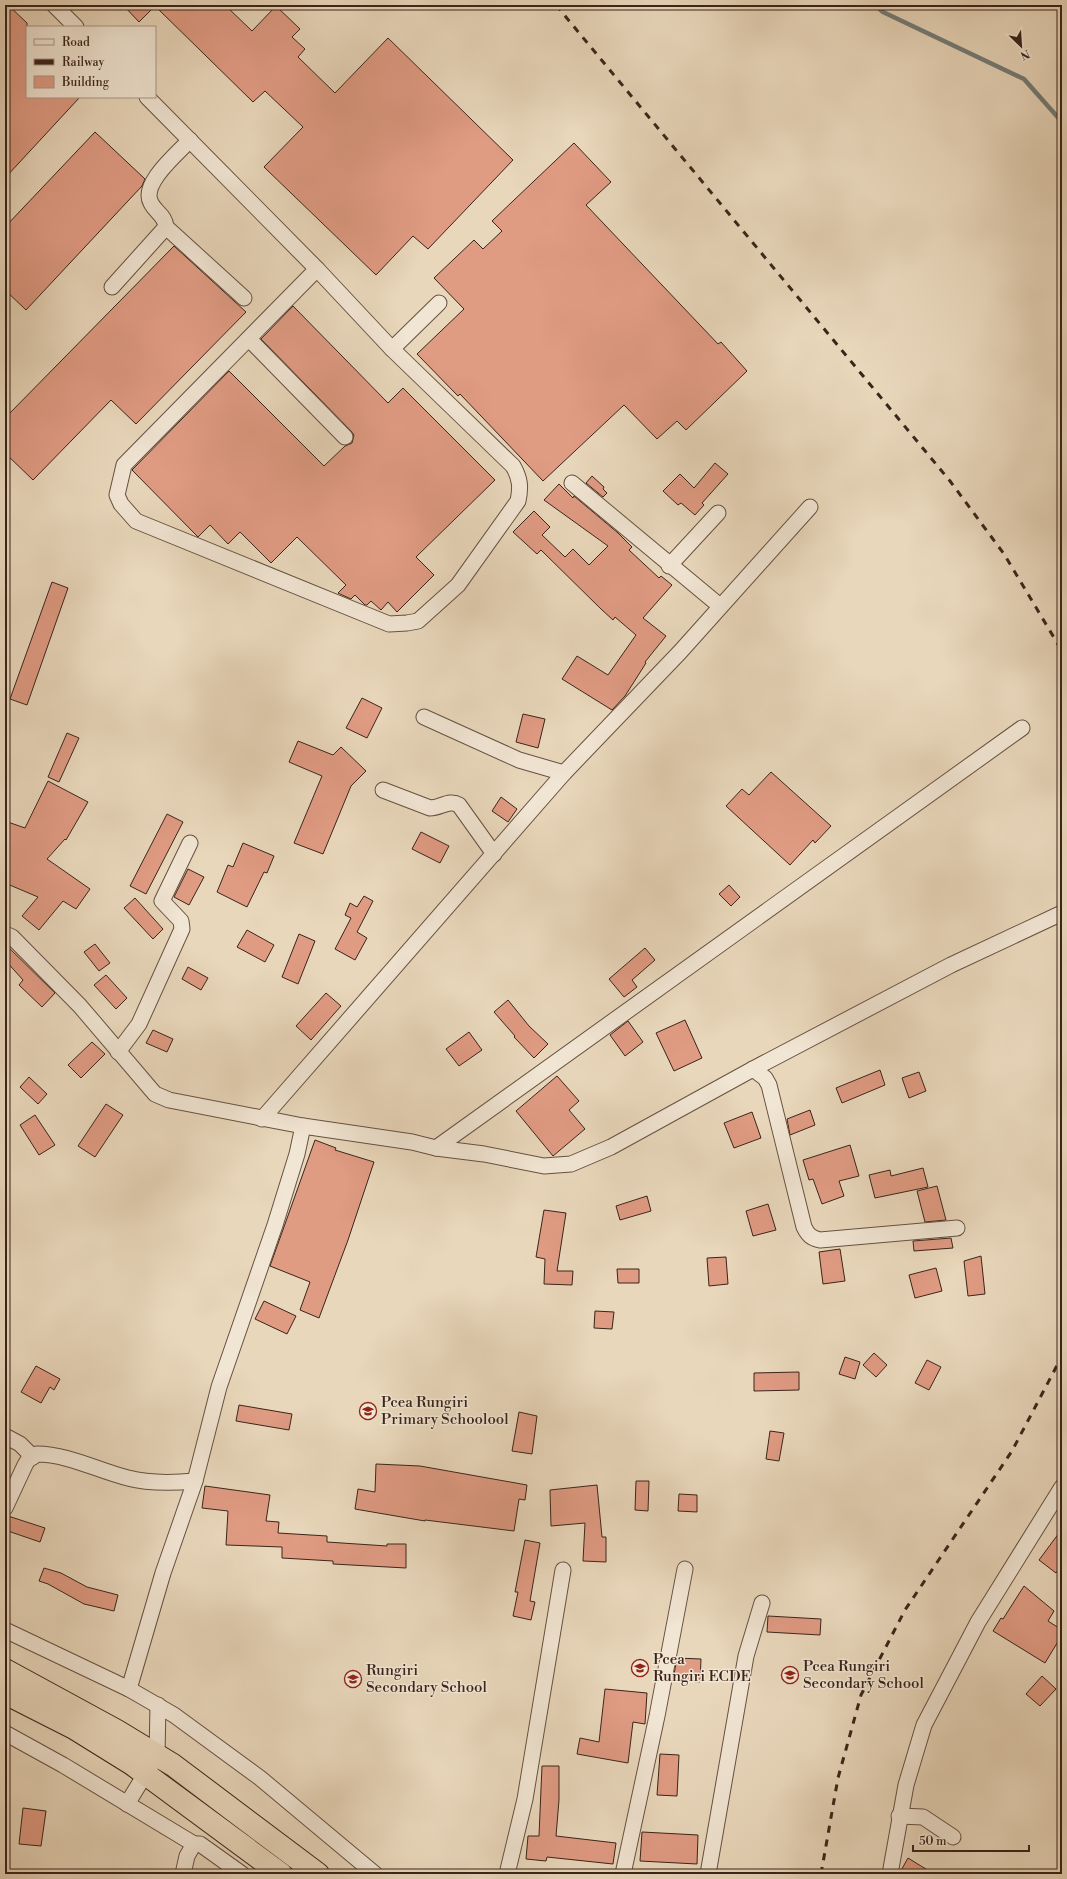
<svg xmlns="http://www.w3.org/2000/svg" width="1067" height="1879" font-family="'Libre Bodoni',serif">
  <rect width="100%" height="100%" fill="#e9d7bb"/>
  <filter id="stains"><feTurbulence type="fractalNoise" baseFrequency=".005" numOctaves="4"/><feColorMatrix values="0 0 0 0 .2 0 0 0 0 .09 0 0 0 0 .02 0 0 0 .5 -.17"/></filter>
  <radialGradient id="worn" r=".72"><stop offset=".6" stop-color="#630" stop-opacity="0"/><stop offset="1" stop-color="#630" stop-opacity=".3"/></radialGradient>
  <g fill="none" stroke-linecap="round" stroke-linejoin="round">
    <path stroke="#747d79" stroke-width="4.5" d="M875,5L883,12L1024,79L1062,122"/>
  </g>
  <g fill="#e09b83" stroke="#3a241a">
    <path d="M5,5H8L27,23V97H80L5,178Z"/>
    <path d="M123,5H225L252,31L276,6L300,29L292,37L305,49L298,57L335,93L388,38L513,160L428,249L413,236L376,275L264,167L303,127L265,91L253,102L155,6L139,22Z"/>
    <path d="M95,132L145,179L142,186L26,310L5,290V227Z"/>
    <path d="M574,143L611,182L586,205L718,344L721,342L747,371L686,430L677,421L657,439L624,405L543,481L460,394L458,396L417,354L464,309L434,278L474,240L483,249L502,231L492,221Z"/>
    <path d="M174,246L246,312L136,424L111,400L33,480L5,453V418Z"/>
    <path d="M293,306L388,403L403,388L495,480L416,557L434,575L397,612L388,602L381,610L371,601L367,605H365L355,595L351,599L340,594L338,593L346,585L297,537L271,563L240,532L228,544L210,525L198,537L132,470L229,371L324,466L345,446L352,443L354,435L351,431L261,339Z"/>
    <path d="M715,463L728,474L702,503L704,505L695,515L681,503L678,505L663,491L680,474L694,488Z"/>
    <path d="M592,476L604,487L603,489L607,493L603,497L586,483Z"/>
    <path d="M559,484L573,498L574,496L618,533L632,547L629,550L659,578L661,576L672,585L643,618L666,636L645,662L646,663L625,696L612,710L562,679L577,656L608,675L636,635L615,617L613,620L601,609L541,550L537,554L513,532L534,511L550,527L542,535L565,557L573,549L589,565L608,546L544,500Z"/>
    <path d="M52,582L68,588L27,705L10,699Z"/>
    <path d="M362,698L382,708L367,738L346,728Z"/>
    <path d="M523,714L545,719L538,748L516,742Z"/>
    <path d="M67,733L79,738L59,782L48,777Z"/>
    <path d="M298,741L333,755L341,747L366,771L351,786L323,854L294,843L322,776L289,762Z"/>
    <path d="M771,772L831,826L815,843L813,840L790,865L726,806L742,789L749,795Z"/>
    <path d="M48,781L88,802L66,840L65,839L47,859L90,889L76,909L63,901L39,930L22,916L38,897L5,883V821L25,828Z"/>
    <path d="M501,797L517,809L508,822L492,811Z"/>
    <path d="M167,814L183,822L146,894L130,886Z"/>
    <path d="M421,832L449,846L440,863L412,849Z"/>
    <path d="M243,843L274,856L267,873L264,872L247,907L217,892L228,865L233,867Z"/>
    <path d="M188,869L204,877L189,905L174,897Z"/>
    <path d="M729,885L740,897L731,906L719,894Z"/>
    <path d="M364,896L373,901L357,932L367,938L355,960L335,949L351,918L345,915L350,903L357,907Z"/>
    <path d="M135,898L163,929L153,939L124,908Z"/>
    <path d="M247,930L274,945L265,962L237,947Z"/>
    <path d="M299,934L315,941L298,984L282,977Z"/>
    <path d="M5,944L55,993L42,1007L19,985L23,980L5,960Z"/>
    <path d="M95,944L110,963L99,971L84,952Z"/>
    <path d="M645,948L655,960L632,980L637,987L624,997L609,979Z"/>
    <path d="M188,967L208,978L201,990L182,979Z"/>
    <path d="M106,975L127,998L116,1009L94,985Z"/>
    <path d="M326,993L341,1006L311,1040L296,1026Z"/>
    <path d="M508,1000L529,1026L548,1044L534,1058L514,1037L515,1036L494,1012Z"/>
    <path d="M685,1020L702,1058L674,1071L656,1033Z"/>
    <path d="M628,1021L643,1042L625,1056L610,1035Z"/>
    <path d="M153,1030L173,1039L167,1052L146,1043Z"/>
    <path d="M469,1032L482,1050L459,1066L446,1049Z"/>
    <path d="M92,1042L105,1054L81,1078L68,1065Z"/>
    <path d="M880,1070L885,1085L842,1103L836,1088Z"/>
    <path d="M919,1072L926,1091L909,1098L902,1078Z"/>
    <path d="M557,1076L579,1101L569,1110L585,1129L553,1156L516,1111Z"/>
    <path d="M29,1077L47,1094L38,1104L20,1087Z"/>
    <path d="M106,1104L123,1115L95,1157L78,1146Z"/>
    <path d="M810,1110L815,1125L790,1135L787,1119Z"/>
    <path d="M752,1112L761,1138L734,1148L724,1123Z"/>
    <path d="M35,1115L55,1145L39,1155L20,1125Z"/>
    <path d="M315,1140L336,1148L335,1150L374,1162L348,1240L319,1318L300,1310L310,1282L270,1266Z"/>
    <path d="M850,1145L859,1176L839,1181L844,1196L822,1204L813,1179L809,1180L803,1160Z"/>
    <path d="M923,1168L928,1187L875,1198L869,1175L890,1170L891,1176Z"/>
    <path d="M937,1186L946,1220L925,1222L917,1191Z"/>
    <path d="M647,1196L651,1211L620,1220L616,1206Z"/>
    <path d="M768,1204L776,1230L753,1236L746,1211Z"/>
    <path d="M544,1210L566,1213L557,1271H573L572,1285L544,1284L545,1259L536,1257Z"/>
    <path d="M951,1238L953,1248L914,1251L913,1241Z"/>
    <path d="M840,1249L845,1281L823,1284L819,1252Z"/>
    <path d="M981,1256L985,1294L968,1296L964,1261Z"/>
    <path d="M726,1257L728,1284L709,1286L707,1258Z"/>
    <path d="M936,1268L942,1291L915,1298L909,1275Z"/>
    <path d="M617,1269H639V1283H618Z"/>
    <path d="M264,1301L296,1316L287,1334L255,1319Z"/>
    <path d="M595,1311L614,1312L612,1329L594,1328Z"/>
    <path d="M874,1353L887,1365L876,1377L863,1365Z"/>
    <path d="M845,1357L860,1362L855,1379L839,1374Z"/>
    <path d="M927,1360L941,1367L929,1390L915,1383Z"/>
    <path d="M36,1366L60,1379L54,1390L50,1387L41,1403L21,1392Z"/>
    <path d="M799,1372V1390L754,1391V1373Z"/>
    <path d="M239,1405L292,1414L289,1430L236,1421Z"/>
    <path d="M519,1412L537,1416L532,1454L512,1451Z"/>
    <path d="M770,1431L784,1433L779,1461L766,1459Z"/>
    <path d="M376,1464L420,1466L527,1485L525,1500L519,1499L514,1531L425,1520V1521L355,1509L358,1489L375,1492Z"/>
    <path d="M636,1481H649L648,1511L635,1510Z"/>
    <path d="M597,1485L602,1537H606V1562L583,1561L585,1523L551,1526L550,1490Z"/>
    <path d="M205,1486L270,1495L266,1521L279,1522L278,1533L327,1536V1542L387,1546V1544H406V1568L333,1564V1561L282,1558V1547L226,1545L228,1511L202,1508Z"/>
    <path d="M679,1494L697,1495V1512L678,1511Z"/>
    <path d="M8,1516L45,1528L40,1542L5,1530Z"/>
    <path d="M1062,1529V1565L1056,1573L1039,1560Z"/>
    <path d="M525,1540L540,1543L530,1601L535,1602L531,1620L513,1616L518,1592H515Z"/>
    <path d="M44,1568L61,1573L87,1587L118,1595L114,1611L84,1604L48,1584L39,1581Z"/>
    <path d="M1024,1586L1054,1611L1048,1621L1062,1630V1635L1045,1663L993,1631L1001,1618L1003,1619Z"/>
    <path d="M768,1616L821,1619L820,1635L767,1632Z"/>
    <path d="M677,1658L701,1659L700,1682L673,1680Z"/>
    <path d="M1042,1676L1056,1689L1040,1706L1026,1694Z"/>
    <path d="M605,1689L647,1693L645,1724L633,1722L628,1763L577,1754L580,1738L599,1742Z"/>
    <path d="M660,1754L679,1755L677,1796L657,1795Z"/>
    <path d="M542,1766H559V1800L556,1836L616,1843L613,1864L547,1857L546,1861L526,1859L528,1836H539Z"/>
    <path d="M23,1808L46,1811L41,1846L19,1844Z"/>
    <path d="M642,1832L698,1835L697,1864L640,1861Z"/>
    <path d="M908,1858L934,1874H899Z"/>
  </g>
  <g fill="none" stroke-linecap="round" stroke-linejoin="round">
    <g stroke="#665142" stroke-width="17">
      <g id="minor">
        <path d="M54,5L76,27"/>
        <path d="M147,97L317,269"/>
        <path d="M166,227L244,298"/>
        <path d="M317,269L392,349L513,466C520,478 521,487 518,501L458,585L418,621L407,623L389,624L136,521L121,504L117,495L124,465Z"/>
        <path d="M112,287L166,227C165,215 156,213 151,203C140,184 178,153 190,140"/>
        <path d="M249,339L345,437"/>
        <path d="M392,349L439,303"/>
        <path d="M572,483L720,606"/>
        <path d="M669,566L718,513"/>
        <path d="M424,717L519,760L564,773"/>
        <path d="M383,790L430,808C441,808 449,799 459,805L494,854"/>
        <path d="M5,934L12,937L80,1006L155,1094L169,1100L303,1126L412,1142L436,1148L484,1154L544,1166L571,1164L611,1147L753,1069L951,965L1062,913"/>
        <path d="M118,1052L139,1024L182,929L181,921L162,901L190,843"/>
        <path d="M753,1069L765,1078L769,1085L804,1227C808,1235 811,1238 820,1240L957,1228"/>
        <path d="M262,1119L564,773L680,652L810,507"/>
        <path d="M436,1148L1022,728"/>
        <path d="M5,1436L20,1444L33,1457"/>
        <path d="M5,1508L25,1465L28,1460L37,1454C68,1454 99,1471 128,1478C150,1484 173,1483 195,1481"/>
        <path d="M5,1630L129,1689L174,1715L260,1778L375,1874"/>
        <path d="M129,1689L163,1573L195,1481L219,1387L275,1225L297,1154L303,1126"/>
        <path d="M5,1733L63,1765L194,1844"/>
        <path d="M127,1804L157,1755L158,1705"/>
        <path d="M899,1816L923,1817L953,1837"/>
        <path d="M194,1844H200L242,1874"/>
        <path d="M183,1874L187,1856L194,1844"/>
        <path d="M507,1874L525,1799L563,1570"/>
        <path d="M623,1874L657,1716L685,1569"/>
        <path d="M708,1874L746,1656L762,1603"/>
        <path d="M890,1874L906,1785L924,1725L978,1622L1062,1487"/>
      </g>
    </g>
    <g stroke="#3a241a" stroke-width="24">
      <g id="highway">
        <path d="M5,1670L117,1731L173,1765L318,1874"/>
        <path d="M5,1693L74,1728L132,1764L281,1874"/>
      </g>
    </g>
    <use href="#minor" stroke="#f1e5d3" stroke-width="15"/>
    <use href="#highway" stroke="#e9d7bb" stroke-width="22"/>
    <g stroke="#3a241a" stroke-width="3" stroke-dasharray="7 7" stroke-linecap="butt">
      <path d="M556,5L950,481L1004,554L1062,651"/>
      <path d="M821,1874L838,1778L861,1695L905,1610L1012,1451L1062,1356"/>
    </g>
  </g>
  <defs>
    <g id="school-ring" transform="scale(0.9)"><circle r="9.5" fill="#f1e5d3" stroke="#8f2418" stroke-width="1.5"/><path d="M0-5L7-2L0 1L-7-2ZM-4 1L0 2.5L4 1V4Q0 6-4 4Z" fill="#8f2418"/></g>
  </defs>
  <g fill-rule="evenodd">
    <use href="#school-ring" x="368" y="1411"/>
    <use href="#school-ring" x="640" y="1668"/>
    <use href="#school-ring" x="790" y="1675"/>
    <use href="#school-ring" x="353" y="1679"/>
  </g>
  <g text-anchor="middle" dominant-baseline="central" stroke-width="3" stroke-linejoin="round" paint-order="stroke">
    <g font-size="15" fill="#3a241a" stroke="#f1e5d3" text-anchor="start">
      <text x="381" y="1402">Pcea Rungiri<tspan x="381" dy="17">Primary Schoolool</tspan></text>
      <text x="653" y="1659">Pcea<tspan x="653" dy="17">Rungiri ECDE</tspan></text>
      <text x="803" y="1666">Pcea Rungiri<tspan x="803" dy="17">Secondary School</tspan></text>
      <text x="366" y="1670">Rungiri<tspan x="366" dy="17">Secondary School</tspan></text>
    </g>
  </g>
  <rect width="1067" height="1879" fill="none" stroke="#e9d7bb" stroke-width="20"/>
  <rect x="6" y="6" width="1055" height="1867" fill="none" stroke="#3a241a" stroke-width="2"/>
  <rect x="10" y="10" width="1047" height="1859" fill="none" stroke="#3a241a"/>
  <rect x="26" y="26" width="130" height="72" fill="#f1e5d3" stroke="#a89889"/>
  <rect x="34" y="39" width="20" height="6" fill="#f1e5d3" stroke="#a89889"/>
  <text x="62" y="46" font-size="12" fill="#3a241a">Road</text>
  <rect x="34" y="59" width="20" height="6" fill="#3a241a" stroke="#a89889"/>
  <text x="62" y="66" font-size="12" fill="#3a241a">Railway</text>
  <rect x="34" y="76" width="20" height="12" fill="#e09b83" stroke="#a89889"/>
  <text x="62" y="86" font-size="12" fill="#3a241a">Building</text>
  <g transform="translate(1021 46) rotate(155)" stroke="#f1e5d3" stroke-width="3" paint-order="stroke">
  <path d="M0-3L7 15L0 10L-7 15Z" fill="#3a241a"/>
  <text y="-6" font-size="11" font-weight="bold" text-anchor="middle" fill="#3a241a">N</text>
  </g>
  <path d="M913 1845v6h116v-6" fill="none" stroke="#3a241a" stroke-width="2"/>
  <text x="919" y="1845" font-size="12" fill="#3a241a" stroke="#f1e5d3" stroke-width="3" paint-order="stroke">50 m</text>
  <rect width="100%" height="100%" filter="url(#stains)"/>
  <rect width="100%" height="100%" fill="url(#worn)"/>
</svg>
